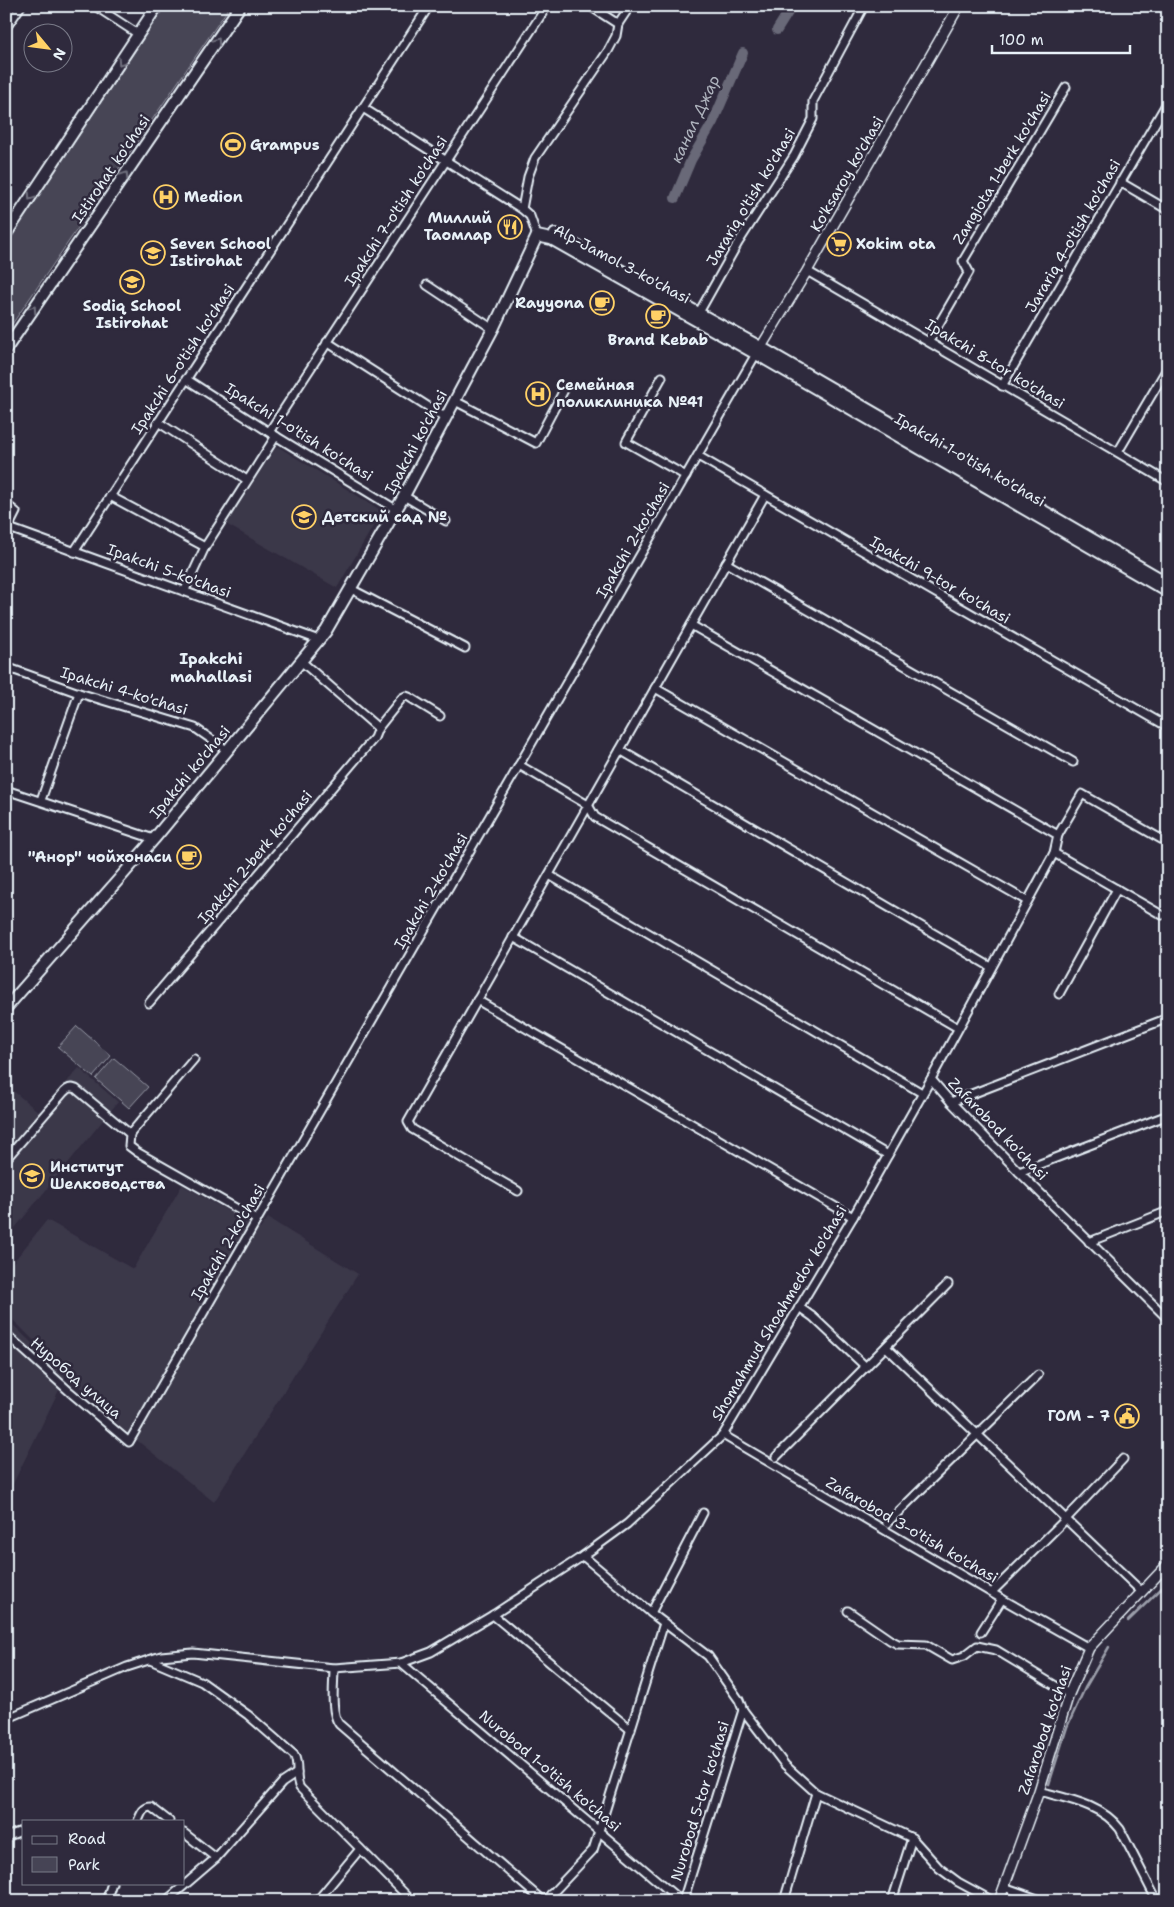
<svg xmlns="http://www.w3.org/2000/svg" width="1174" height="1907" font-family="'Shantell Sans',sans-serif">
  <rect width="100%" height="100%" fill="#2f2a3d"/>
  <filter id="ink" filterUnits="userSpaceOnUse"><feTurbulence type="fractalNoise" baseFrequency=".02" numOctaves="2"/><feDisplacementMap in="SourceGraphic" scale="10" xChannelSelector="R" yChannelSelector="G"/><feConvolveMatrix kernelMatrix="1 2 1 2 8 2 1 2 1" color-interpolation-filters="sRGB"/></filter>
  <g filter="url(#ink)">
    <g fill="#3b3749">
      <path d="M277,446L382,511L337,588L226,524Z"/>
      <path d="M79,1068L118,1102L6,1239V1085L40,1113Z"/>
      <path d="M182,1185L260,1229L268,1218L358,1274L214,1502L124,1430L6,1313V1271L47,1220L133,1269Z"/>
      <path d="M6,1318L66,1376L6,1498Z"/>
    </g>
    <g fill="#464455" stroke="#979aa6">
      <path d="M165,6H230L6,333V245Z"/>
      <path d="M77,1026L111,1056L93,1077L58,1047Z"/>
      <path d="M114,1058L148,1087L129,1108L96,1079Z"/>
    </g>
    <g fill="none" stroke-linecap="round" stroke-linejoin="round">
      <g stroke="#9c9fab" stroke-width="2.5">
        <path d="M1128,1621L1166,1584"/>
        <path d="M1049,1784L1067,1727L1085,1688L1109,1647"/>
      </g>
      <g stroke="#696978" stroke-width="10">
        <path d="M777,30L792,6"/>
        <path d="M675,198L691,160L713,122L743,53"/>
      </g>
      <g stroke="#e8f1f8" stroke-width="11">
        <g id="minor">
          <path d="M95,6L138,34"/>
          <path d="M590,6L618,24"/>
          <path d="M6,28L21,6"/>
          <path d="M363,108L522,209L530,216L537,236"/>
          <path d="M1120,182L1168,210"/>
          <path d="M522,209L528,177L535,158L608,51L616,36L618,24L630,6"/>
          <path d="M807,271L1168,482"/>
          <path d="M427,285L493,329"/>
          <path d="M697,316L738,243L794,156L813,119V101L864,6"/>
          <path d="M929,341L969,272L963,261L1066,87"/>
          <path d="M327,342L446,418"/>
          <path d="M662,377L626,442L686,476"/>
          <path d="M186,379L269,432L397,510"/>
          <path d="M1002,386L1168,101"/>
          <path d="M455,401L536,443L565,388"/>
          <path d="M158,422L247,480"/>
          <path d="M269,432L547,6"/>
          <path d="M1118,452L1168,367"/>
          <path d="M698,456L1168,727"/>
          <path d="M110,496L205,547"/>
          <path d="M404,496L446,521"/>
          <path d="M6,504L16,512L6,532"/>
          <path d="M9,528L319,640"/>
          <path d="M74,552L429,6"/>
          <path d="M726,563L1073,762"/>
          <path d="M351,589L465,648"/>
          <path d="M185,590L205,547L276,436"/>
          <path d="M691,625L1058,835"/>
          <path d="M302,662L378,728"/>
          <path d="M6,667L79,693L195,728L228,751"/>
          <path d="M655,688L1027,901"/>
          <path d="M620,750L991,967"/>
          <path d="M519,765L588,805L595,817L958,1028"/>
          <path d="M6,790L154,839"/>
          <path d="M41,800L79,693"/>
          <path d="M1054,853L1162,915"/>
          <path d="M549,875L922,1093"/>
          <path d="M513,937L888,1155"/>
          <path d="M1059,994L1117,889"/>
          <path d="M477,1000L853,1217"/>
          <path d="M149,1003L374,738L378,728L402,698L406,696L409,697L440,716"/>
          <path d="M931,1079L951,1102L1019,1172L1168,1319"/>
          <path d="M951,1102L1168,1018"/>
          <path d="M130,1134L194,1059"/>
          <path d="M6,1159L64,1092C68,1088 70,1087 76,1089L130,1134L129,1146L137,1152L257,1220"/>
          <path d="M1019,1172L1168,1115"/>
          <path d="M518,1191L412,1129L408,1122L765,495"/>
          <path d="M1089,1242L1168,1211"/>
          <path d="M799,1307L813,1317L866,1367"/>
          <path d="M6,1334L70,1392L129,1442L756,354"/>
          <path d="M886,1347L1142,1592"/>
          <path d="M723,1435L1002,1599L1089,1648"/>
          <path d="M776,1457L948,1284"/>
          <path d="M887,1523L1038,1375"/>
          <path d="M583,1556L655,1616L708,1656L739,1700L743,1710L785,1765L816,1793L912,1838L939,1868L958,1882L993,1901"/>
          <path d="M995,1589L1066,1519L1123,1459"/>
          <path d="M848,1611L890,1640L898,1644L926,1645L952,1660L964,1656L977,1646L996,1650L1069,1694"/>
          <path d="M651,1613L703,1513"/>
          <path d="M493,1615L631,1730"/>
          <path d="M981,1632L1002,1599"/>
          <path d="M150,1660L202,1682L248,1715L294,1755C300,1765 294,1778 300,1788L412,1901"/>
          <path d="M401,1663L681,1901"/>
          <path d="M334,1668C334,1683 330,1712 339,1724L543,1901"/>
          <path d="M6,1719L127,1667L161,1656L193,1653L334,1668L401,1663L431,1652L493,1615L583,1556L627,1524L665,1489L723,1435L853,1217L931,1079L1054,853L1058,835L1082,794L1168,843"/>
          <path d="M1039,1791C1068,1799 1101,1804 1120,1829L1157,1901"/>
          <path d="M138,1821C141,1814 143,1807 151,1807L169,1821"/>
          <path d="M184,1833L216,1858"/>
          <path d="M6,1837L24,1830"/>
          <path d="M1004,1887L1043,1901"/>
          <path d="M551,1894L558,1901"/>
          <path d="M106,1901L112,1883"/>
          <path d="M166,1901L216,1858L282,1783L297,1773"/>
          <path d="M317,1901L360,1849"/>
          <path d="M545,1901L593,1850L664,1623"/>
          <path d="M683,1901L743,1710"/>
          <path d="M784,1901L816,1793"/>
          <path d="M892,1901L912,1838"/>
        </g>
      </g>
      <g stroke="#e8f1f8" stroke-width="12">
        <g id="tertiary">
          <path d="M758,352L807,271L959,6"/>
          <path d="M999,1901L1039,1791L1069,1694L1089,1648L1168,1564"/>
        </g>
      </g>
      <g stroke="#e8f1f8" stroke-width="14">
        <g id="secondary">
          <path d="M6,234L157,6"/>
          <path d="M555,234L760,347L1168,583"/>
          <path d="M537,236L551,239L756,354L1168,592"/>
          <path d="M6,349L240,6"/>
          <path d="M6,1008L154,839L326,631L404,496L493,329L537,236"/>
        </g>
      </g>
      <use href="#minor" stroke="#2f2a3d" stroke-width="7"/>
      <use href="#tertiary" stroke="#2f2a3d" stroke-width="9"/>
      <use href="#secondary" stroke="#2f2a3d" stroke-width="10"/>
    </g>
    <defs><path id="oneway-chevron" d="M-2-3.5L2.5 0L-2 3.5" fill="none" stroke-width="1.6" stroke-linecap="round" stroke-linejoin="round" transform="scale(1.25)"/></defs>
    <g stroke="#70707e">
      <use href="#oneway-chevron" transform="translate(217 41) rotate(-56)"/>
      <use href="#oneway-chevron" transform="translate(121 62) rotate(123)"/>
      <use href="#oneway-chevron" transform="translate(125 175) rotate(-56)"/>
      <use href="#oneway-chevron" transform="translate(31 197) rotate(124)"/>
      <use href="#oneway-chevron" transform="translate(33 309) rotate(-56)"/>
    </g>
  </g>
  <defs>
    <g id="stadium-ring" transform="scale(1.25)"><circle r="9.5" fill="#2f2a3d" stroke="#ffd166" stroke-width="1.5"/><path d="M0-5a6.5 5 0 1 0 0 10a6.5 5 0 1 0 0-10ZM-3.5-1.8h7v3.6h-7Z" fill="#ffd166"/></g>
    <g id="hospital-ring" transform="scale(1.25)"><circle r="9.5" fill="#2f2a3d" stroke="#ffd166" stroke-width="1.5"/><path d="M-5-5h3v3.5h4V-5h3V5h-3V1.5h-4V5h-3Z" fill="#ffd166"/></g>
    <g id="restaurant-ring" transform="scale(1.25)"><circle r="9.5" fill="#2f2a3d" stroke="#ffd166" stroke-width="1.5"/><path d="M-5-6h1v4h1v-4h1v4h1v-4h1v5L-1.5 .5V6h-2V.5L-5-1ZM5-6V6H3V1.5H1.5Q1.5-4 5-6Z" fill="#ffd166"/></g>
    <g id="supermarket-ring" transform="scale(1.25)"><circle r="9.5" fill="#2f2a3d" stroke="#ffd166" stroke-width="1.5"/><path d="M-6-5.5h2.5l.6 2H6L4.5 2H-2.5L-4.4-4H-6ZM-1.5 3.2a1.3 1.3 0 1 0 .1 0ZM3 3.2a1.3 1.3 0 1 0 .1 0Z" fill="#ffd166"/></g>
    <g id="school-ring" transform="scale(1.25)"><circle r="9.5" fill="#2f2a3d" stroke="#ffd166" stroke-width="1.5"/><path d="M0-5L7-2L0 1L-7-2ZM-4 1L0 2.5L4 1V4Q0 6-4 4Z" fill="#ffd166"/></g>
    <g id="cafe-ring" transform="scale(1.25)"><circle r="9.5" fill="#2f2a3d" stroke="#ffd166" stroke-width="1.5"/><path d="M-5.5-4.5H6V0H3Q3 3.5 0 3.5H-2.5Q-5.5 3.5-5.5 0ZM3-3.2v2h1.7v-2ZM-6 4.5H4V6H-6Z" fill="#ffd166"/></g>
    <g id="university-ring" transform="scale(1.25)"><circle r="9.5" fill="#2f2a3d" stroke="#ffd166" stroke-width="1.5"/><path d="M0-5L7-2L0 1L-7-2ZM-4 1L0 2.5L4 1V4Q0 6-4 4Z" fill="#ffd166"/></g>
    <g id="civic-ring" transform="scale(1.25)"><circle r="9.5" fill="#2f2a3d" stroke="#ffd166" stroke-width="1.5"/><path d="M-.6-6.5H3V-4.5H.6V-3L4-1V1h2V6H-6V1h2V-1L-.6-3ZM-1.2 2.5V6h2.4V2.5Z" fill="#ffd166"/></g>
  </defs>
  <g fill-rule="evenodd">
    <use href="#stadium-ring" x="233" y="145"/>
    <use href="#hospital-ring" x="166" y="197"/>
    <use href="#restaurant-ring" x="510" y="227"/>
    <use href="#supermarket-ring" x="839" y="244"/>
    <use href="#school-ring" x="153" y="253"/>
    <use href="#school-ring" x="132" y="282"/>
    <use href="#cafe-ring" x="602" y="303"/>
    <use href="#cafe-ring" x="658" y="316"/>
    <use href="#hospital-ring" x="538" y="394"/>
    <use href="#school-ring" x="304" y="517"/>
    <use href="#cafe-ring" x="189" y="857"/>
    <use href="#university-ring" x="32" y="1176"/>
    <use href="#civic-ring" x="1127" y="1416"/>
  </g>
  <g text-anchor="middle" dominant-baseline="central" stroke-width="5" stroke-linejoin="round" paint-order="stroke">
    <g font-size="15" font-weight="bold" fill="#e8f1f8" stroke="#2f2a3d" text-anchor="start">
      <text x="250" y="145">Grampus</text>
      <text x="184" y="197">Medion</text>
      <text x="492" y="218" text-anchor="end">Миллий<tspan x="492" dy="17">Таомлар</tspan></text>
      <text x="170" y="244">Seven School<tspan x="170" dy="17">Istirohat</tspan></text>
      <text x="856" y="244">Xokim ota</text>
      <text x="584" y="303" text-anchor="end">Rayyona</text>
      <text x="132" y="306" text-anchor="middle">Sodiq School<tspan x="132" dy="17">Istirohat</tspan></text>
      <text x="658" y="340" text-anchor="middle">Brand Kebab</text>
      <text x="556" y="385">Семейная<tspan x="556" dy="17">поликлиника №41</tspan></text>
      <text x="322" y="517">Детский сад №</text>
      <text x="172" y="857" text-anchor="end">"Анор" чойхонаси</text>
      <text x="50" y="1167">Институт<tspan x="50" dy="17">Шелководства</tspan></text>
      <text x="1110" y="1416" text-anchor="end">ГОМ - 7</text>
    </g>
    <g font-size="15" fill="#e8f1f8" stroke="#2f2a3d">
      <text transform="translate(1002 168) rotate(-59)">Zangiota 1-berk ko'chasi</text>
      <text transform="translate(111 169) rotate(-56)">Istirohat ko'chasi</text>
      <text transform="translate(847 174) rotate(-60)">Ko'ksaroy ko'chasi</text>
      <text transform="translate(751 197) rotate(-59)">Jarariq o'tish ko'chasi</text>
      <text transform="translate(396 211) rotate(-57)">Ipakchi 7-o'tish ko'chasi</text>
      <text transform="translate(1073 236) rotate(-60)">Jarariq 4-o'tish ko'chasi</text>
      <text transform="translate(622 264) rotate(28)">Alp-Jamol 3-ko'chasi</text>
      <text transform="translate(183 359) rotate(-57)">Ipakchi 6-o'tish ko'chasi</text>
      <text transform="translate(995 364) rotate(31)">Ipakchi 8-tor ko'chasi</text>
      <text transform="translate(299 432) rotate(32)">Ipakchi 1-o'tish ko'chasi</text>
      <text transform="translate(416 442) rotate(-62)">Ipakchi ko'chasi</text>
      <text transform="translate(970 460) rotate(30)">Ipakchi 1-o'tish ko'chasi</text>
      <text transform="translate(633 540) rotate(-60)">Ipakchi 2-ko'chasi</text>
      <text transform="translate(169 571) rotate(20)">Ipakchi 5-ko'chasi</text>
      <text transform="translate(940 580) rotate(30)">Ipakchi 9-tor ko'chasi</text>
      <text transform="translate(124 691) rotate(17)">Ipakchi 4-ko'chasi</text>
      <text transform="translate(190 772) rotate(-50)">Ipakchi ko'chasi</text>
      <text transform="translate(255 857) rotate(-50)">Ipakchi 2-berk ko'chasi</text>
      <text transform="translate(431 891) rotate(-60)">Ipakchi 2-ko'chasi</text>
      <text transform="translate(998 1129) rotate(46)">Zafarobod ko'chasi</text>
      <text transform="translate(228 1242) rotate(-60)">Ipakchi 2-ko'chasi</text>
      <text transform="translate(779 1313) rotate(-59)">Shomahmud Shoahmedov ko'chasi</text>
      <text transform="translate(76 1378) rotate(41)">Нуробод улица</text>
      <text transform="translate(912 1530) rotate(30)">Zafarobod 3-o'tish ko'chasi</text>
      <text transform="translate(1045 1730) rotate(-71)">Zafarobod ko'chasi</text>
      <text transform="translate(550 1771) rotate(40)">Nurobod 1-o'tish ko'chasi</text>
      <text transform="translate(700 1801) rotate(-73)">Nurobod 5-tor ko'chasi</text>
    </g>
    <g font-size="16" font-style="italic" fill="#afb4be" stroke="#2f2a3d">
      <text transform="translate(695 119) rotate(-65)">канал Джар</text>
    </g>
    <g font-size="16" font-weight="bold" fill="#e8f1f8" stroke="#2f2a3d">
      <text x="211" y="658">Ipakchi<tspan x="211" dy="18">mahallasi</tspan></text>
    </g>
  </g>
  <rect width="1174" height="1907" fill="none" stroke="#2f2a3d" stroke-width="25"/>
  <rect x="12" y="12" width="1149" height="1882" fill="none" stroke="#e8f1f8" stroke-width="2" filter="url(#ink)"/>
  <rect x="22" y="1820" width="162" height="65" fill="#2f2a3d" stroke="#797a88"/>
  <rect x="32" y="1836" width="25" height="8" fill="#2f2a3d" stroke="#797a88"/>
  <text x="68" y="1844" font-size="15" fill="#e8f1f8">Road</text>
  <rect x="32" y="1857" width="25" height="15" fill="#464455" stroke="#797a88"/>
  <text x="68" y="1870" font-size="15" fill="#e8f1f8">Park</text>
  <g transform="translate(48 48) rotate(119)"><circle r="24" fill="#2f2a3d" stroke="#797a88"/>
  <path d="M0-4L9 19L0 12L-9 19Z" fill="#ffd166"/>
  <text y="-8" font-size="14" font-weight="bold" text-anchor="middle" fill="#e8f1f8">N</text>
  </g>
  <path d="M992 45v8h138v-8" fill="none" stroke="#e8f1f8" stroke-width="2.5"/>
  <text x="999" y="45" font-size="15" fill="#e8f1f8" stroke="#2f2a3d" stroke-width="4" paint-order="stroke">100 m</text>
</svg>
